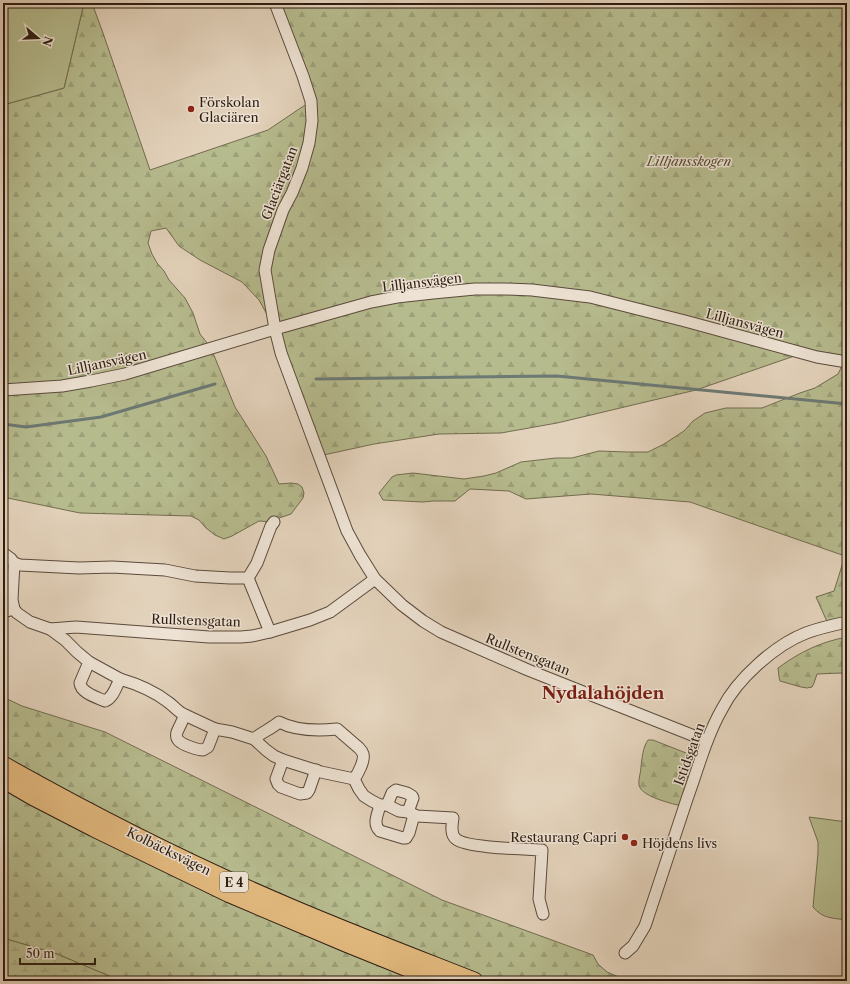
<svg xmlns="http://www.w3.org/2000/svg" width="850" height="984" font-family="'Libre Caslon Text',serif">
  <defs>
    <pattern id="forest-firs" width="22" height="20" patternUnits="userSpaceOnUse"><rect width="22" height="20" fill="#b6bb8e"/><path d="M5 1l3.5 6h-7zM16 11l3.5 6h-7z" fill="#9da079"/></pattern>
    <pattern id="wetland-marsh" width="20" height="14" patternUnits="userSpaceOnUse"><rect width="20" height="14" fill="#b6bb8e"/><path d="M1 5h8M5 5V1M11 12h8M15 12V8" fill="none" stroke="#9da079"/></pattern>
  </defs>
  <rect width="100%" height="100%" fill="#e3d2bb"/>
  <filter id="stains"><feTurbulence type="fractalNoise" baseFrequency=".005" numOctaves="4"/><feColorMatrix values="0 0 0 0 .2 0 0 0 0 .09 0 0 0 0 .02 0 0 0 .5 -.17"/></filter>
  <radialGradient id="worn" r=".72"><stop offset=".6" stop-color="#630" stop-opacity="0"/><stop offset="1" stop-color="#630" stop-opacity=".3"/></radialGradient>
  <g fill="url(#forest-firs)" stroke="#726c50">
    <path d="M84,3H92L104,36L150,170L268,130L311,101L275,3H847V622L829,626L816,597L834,591L845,556L690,502L591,494L526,499L509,491L470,489L455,501H433L423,502L383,500L379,493L392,477L396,475L413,473L464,479L484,476L496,473L521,462L556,458H572L599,451L627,452H648L664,444L684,431L693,421L705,413L726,408H762L800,393L815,388L838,374L844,362L803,353L696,390L557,423L501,433L439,434L374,444L319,456L275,329L259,300L242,282L200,260L179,246L166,228L151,231L148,243L152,254L157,263L164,271L169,280L185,298L193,313L200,334L211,348L235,407L266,456L279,484L291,483L298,484L302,487L304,493L303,498L291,514L279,518L274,522L259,521L232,536L224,539L215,535L206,528L199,520L191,516L80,513L3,497V105L64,88Z"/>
    <path d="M847,637V676L841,673L817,674L814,683L812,687L807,688L801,687L780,681L779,677L778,668C800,652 820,642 847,637Z"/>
    <path d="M3,697L22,706L105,732L442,900L593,955L598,964L607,972L628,981H121L57,954L3,938Z"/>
    <path d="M648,740H653L686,753L688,756L691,764L680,804L677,805C667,802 641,796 639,785C638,780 641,772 641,767C642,758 643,747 648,740Z"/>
  </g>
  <path fill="url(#wetland-marsh)" stroke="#726c50" d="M3,938L57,954L121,981H3Z"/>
  <g fill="#b6bb8e" stroke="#726c50">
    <path d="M3,3H84L64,88L3,105Z"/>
    <path d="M809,817L847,822V920C833,918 823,919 813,907L818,853V842Z"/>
  </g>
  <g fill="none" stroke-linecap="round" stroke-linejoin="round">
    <g stroke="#6c7974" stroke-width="3">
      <path d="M316,379L557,376L847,404"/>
      <path d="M3,424L26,427L101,417L215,384"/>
    </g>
    <g stroke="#5b4a3c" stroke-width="13">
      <g id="minor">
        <path d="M275,3L303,76L311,101L312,121L309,143L302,168L292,193L283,210L269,250L265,270L275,329L281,353L347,531L360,555L375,579L402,605L423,621L441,632L528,670L707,741"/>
        <path d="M3,390L62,386L91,381L125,374L275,329L371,302L397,297L433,293L475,289H505L532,290L590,297L685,321L817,357L847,362"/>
        <path d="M3,553L11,559L14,563L20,565L79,568L112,567L165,570L195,576L230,578H248L257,563L271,526L274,522"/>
        <path d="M14,563L12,600L14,609L17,613L30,622L50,629L65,640L77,652L89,662L80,683C81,693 96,697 105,701C113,698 116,687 120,679C137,684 154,691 168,702C174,706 178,712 185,715L177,732C176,736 176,738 179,741C183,745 198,750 203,750L208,747L215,729L232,732L254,739C262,732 271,729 279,722C296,731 317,731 337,729L359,748C361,750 362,751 363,754C365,760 358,774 354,779L321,772L283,760L274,756L266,750L254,739"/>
        <path d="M248,578L270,632"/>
        <path d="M3,612L14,609"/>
        <path d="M50,629L76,627L209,637H241L252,636L270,632L310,620L330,612L375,579"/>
        <path d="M89,662L120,679"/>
        <path d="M185,715L215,729"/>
        <path d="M283,760L276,779L278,784L281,787L300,794L307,793L309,790L316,770"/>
        <path d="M354,779L359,789L364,796L372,801L380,805H387L399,811L408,812L417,816L453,818C452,825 450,834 456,839C466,848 525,849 542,850L539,899L543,914"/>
        <path d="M380,805C378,814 372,824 380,831L403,838H406L409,833L414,815"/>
        <path d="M387,805L392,793L396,790L407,793L412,796L413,798L408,812"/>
        <path d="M625,953L633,946L645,926C659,884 673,842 687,799C698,769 706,737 722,709C737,679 775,645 806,633C819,628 833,625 847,622"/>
      </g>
    </g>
    <g stroke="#2e1d11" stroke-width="19">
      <g id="highway">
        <path d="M3,765C97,818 194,867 294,909C353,934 413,957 474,981"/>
        <path d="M3,779L32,796L94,828L230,894L348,944L440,981"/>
      </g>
    </g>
    <use href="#minor" stroke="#ede2d3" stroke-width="11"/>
    <use href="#highway" stroke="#e2b97e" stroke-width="17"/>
  </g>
  <g fill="#8f2418" stroke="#ede2d3" stroke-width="1.5">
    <circle cx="191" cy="109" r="4"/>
    <circle cx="625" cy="837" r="4"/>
    <circle cx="634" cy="843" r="4"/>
  </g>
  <g text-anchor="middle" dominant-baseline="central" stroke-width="3" stroke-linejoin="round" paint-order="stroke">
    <rect fill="#ede2d3" stroke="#67584b" stroke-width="1" x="220" y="872" width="28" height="20" rx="3"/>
    <g font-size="12" font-weight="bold" fill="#2e1d11">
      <text x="234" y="882">E 4</text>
    </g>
    <g font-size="13" fill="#2e1d11" stroke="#ede2d3" text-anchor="start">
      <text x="199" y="102">Förskolan<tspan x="199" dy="15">Glaciären</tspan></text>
      <text x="617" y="837" text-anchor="end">Restaurang Capri</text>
      <text x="642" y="843">Höjdens livs</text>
    </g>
    <g font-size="13" font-style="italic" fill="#574c36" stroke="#ede2d3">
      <text x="689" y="161">Lilljansskogen</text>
    </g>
    <g font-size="13" fill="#2e1d11" stroke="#ede2d3">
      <text transform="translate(279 183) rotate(-69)">Glaciärgatan</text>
      <text transform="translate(422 282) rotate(-7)">Lilljansvägen</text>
      <text transform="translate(745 323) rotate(15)">Lilljansvägen</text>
      <text transform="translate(107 362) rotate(-12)">Lilljansvägen</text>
      <text transform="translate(196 620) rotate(2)">Rullstensgatan</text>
      <text transform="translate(528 654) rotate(22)">Rullstensgatan</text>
      <text transform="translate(689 754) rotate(-70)">Istidsgatan</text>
      <text transform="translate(169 851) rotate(26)">Kolbäcksvägen</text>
    </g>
    <g font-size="17" font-weight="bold" fill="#7a1f14" stroke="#ede2d3">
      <text x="603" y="693">Nydalahöjden</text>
    </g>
  </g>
  <rect width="850" height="984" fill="none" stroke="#e3d2bb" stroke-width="16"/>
  <rect x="4" y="4" width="842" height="976" fill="none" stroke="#2e1d11" stroke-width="2"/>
  <rect x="8" y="8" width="834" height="968" fill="none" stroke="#2e1d11"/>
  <g transform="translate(38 38) rotate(109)" stroke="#ede2d3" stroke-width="3" paint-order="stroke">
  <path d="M0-3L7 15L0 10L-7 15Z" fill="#2e1d11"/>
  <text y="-6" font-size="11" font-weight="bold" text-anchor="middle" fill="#2e1d11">N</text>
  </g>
  <path d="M20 958v6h75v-6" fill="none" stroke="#2e1d11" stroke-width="2"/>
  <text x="26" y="958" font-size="12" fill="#2e1d11" stroke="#ede2d3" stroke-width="3" paint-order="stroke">50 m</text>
  <rect width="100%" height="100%" filter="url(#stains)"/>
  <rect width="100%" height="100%" fill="url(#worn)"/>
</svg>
